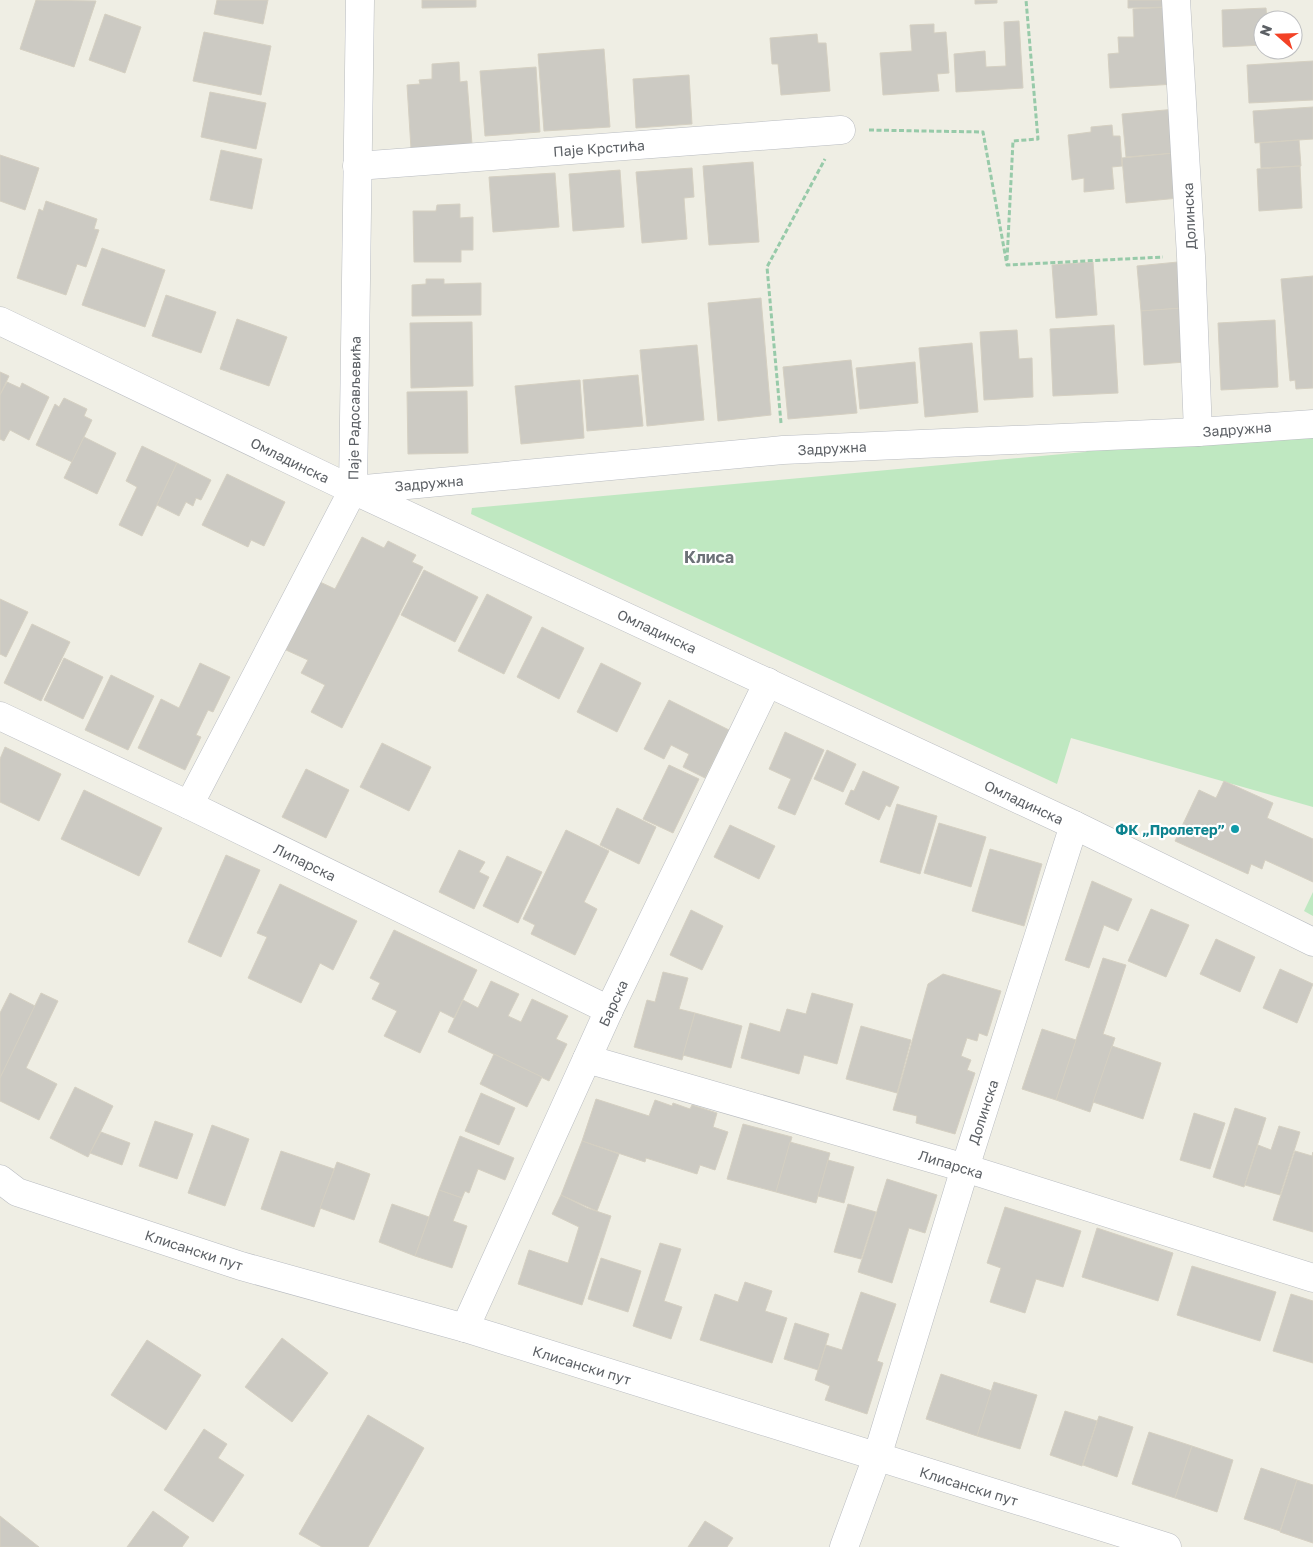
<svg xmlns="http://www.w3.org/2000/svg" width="1313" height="1547" font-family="'Golos Text',sans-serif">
  <rect width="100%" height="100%" fill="#efeee4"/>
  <g fill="#bfe8c1">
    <path d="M1313,435V807L1071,738L1057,784L471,514L472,508L1085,452L1089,450Z"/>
    <path d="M1313,892V916L1304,911Z"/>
  </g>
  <g fill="#cccac3" stroke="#d5d0c2">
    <path d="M36,0L96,1L74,67L20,49Z"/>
    <path d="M217,0H268L263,24L214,14Z"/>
    <path d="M422,0H476V7L422,8Z"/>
    <path d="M975,0H997V3L975,4Z"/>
    <path d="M1128,0H1169L1170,7L1128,8Z"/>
    <path d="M1170,7L1175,84L1110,88L1108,54L1119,53L1118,37H1134L1133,9Z"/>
    <path d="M1266,8L1267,20H1263V45L1223,47L1222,10Z"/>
    <path d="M105,14L141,27L125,73L89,60Z"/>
    <path d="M1019,21L1023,88L956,92L954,54L985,51L986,67L1006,66L1004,22Z"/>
    <path d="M934,24V33L946,32L949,73L937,74L939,91L883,95L880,53L912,51L910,25Z"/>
    <path d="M204,32L271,46L261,95L193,81Z"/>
    <path d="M817,34L818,43H826L830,91L781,95L778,64H772L770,38Z"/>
    <path d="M604,49L610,127L544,131L538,54Z"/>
    <path d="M1313,61V100L1249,103L1247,65Z"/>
    <path d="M459,62L460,82L467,81L472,144L411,149L407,85L420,84L419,80L432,79V64Z"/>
    <path d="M536,67L540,132L485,136L480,71Z"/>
    <path d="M689,75L692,124L636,128L633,79Z"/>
    <path d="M210,92L266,103L256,149L201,137Z"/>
    <path d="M1313,107V139L1255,143L1253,111Z"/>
    <path d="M1176,109L1175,153L1126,157L1122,114Z"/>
    <path d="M1112,125L1113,136H1120L1122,166L1112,167L1114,189L1084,192V178L1072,180L1068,135L1091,132V127Z"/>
    <path d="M1299,140L1301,166L1261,168L1260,143Z"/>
    <path d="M221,150L262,159L252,209L210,200Z"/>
    <path d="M1175,153L1179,198L1126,203L1122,158Z"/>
    <path d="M0,155L39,168L25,210L0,201Z"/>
    <path d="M753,162L759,242L709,245L703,166Z"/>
    <path d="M1300,166L1302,208L1259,211L1257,169Z"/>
    <path d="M692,168L694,197L684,198L687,239L642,243L636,172Z"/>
    <path d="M620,170L624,227L573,231L569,174Z"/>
    <path d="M555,173L559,227L493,232L489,177Z"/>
    <path d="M46,201L97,219L94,229L99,230L86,267L77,264L66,295L17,278L39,209L43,211Z"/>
    <path d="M460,204V218L473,217V250H461V262H414L413,211H436L437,205Z"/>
    <path d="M102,248L165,270L145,327L82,305Z"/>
    <path d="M1093,262L1097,315L1056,318L1052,265Z"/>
    <path d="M1178,262L1182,308L1141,311L1137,266Z"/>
    <path d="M1313,276V388L1296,389L1295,380L1290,381L1281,279Z"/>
    <path d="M426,279H444V284L481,283V315L412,316V285L426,284Z"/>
    <path d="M166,295L216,312L201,353L152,336Z"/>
    <path d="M761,298L771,415L718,421L708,303Z"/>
    <path d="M1182,308L1186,362L1144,365L1141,311Z"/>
    <path d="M237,319L287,337L269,386L220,369Z"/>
    <path d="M1275,320L1278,387L1221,390L1218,323Z"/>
    <path d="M472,322L473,386L411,388L410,323Z"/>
    <path d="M1114,325L1118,393L1053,396L1050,329Z"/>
    <path d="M1017,330L1019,359L1032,358L1033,397L984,400L980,332Z"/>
    <path d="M972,343L978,412L925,417L919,348Z"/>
    <path d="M697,345L704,420L647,426L640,350Z"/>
    <path d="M851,360L857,413L788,419L783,367Z"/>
    <path d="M915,362L918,403L860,409L856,368Z"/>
    <path d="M0,372L9,376L0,395Z"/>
    <path d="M638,375L643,426L587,431L583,380Z"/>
    <path d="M580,380L584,438L521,444L515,386Z"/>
    <path d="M7,382L20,388L22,383L49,397L29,440L10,430L4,441L0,439V395Z"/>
    <path d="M467,391L468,453L408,454L407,392Z"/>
    <path d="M64,398L87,409L84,416L92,420L72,462L36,445L55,404L59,407Z"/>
    <path d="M84,437L116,453L97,494L64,478Z"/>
    <path d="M142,446L177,463L142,536L119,525L137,487L126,481Z"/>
    <path d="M177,463L211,480L201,500L196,498L193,506L186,502L179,516L157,505Z"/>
    <path d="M227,474L285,502L264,546L251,540L248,547L202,525Z"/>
    <path d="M362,537L384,548L388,541L416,555L412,562L423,567L342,728L311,712L325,685L301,673L308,660L286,650L320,582L335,589Z"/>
    <path d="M424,570L478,597L455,642L401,615Z"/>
    <path d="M487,594L532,617L504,674L458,651Z"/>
    <path d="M0,599L28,612L6,657L0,654Z"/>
    <path d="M32,624L70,642L41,701L4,683Z"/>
    <path d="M542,627L584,648L559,699L517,677Z"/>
    <path d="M64,658L103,677L83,719L44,700Z"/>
    <path d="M200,663L230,677L213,712L208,710L196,735L201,737L185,770L138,748L161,699L179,708Z"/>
    <path d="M601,663L641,683L617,732L577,712Z"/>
    <path d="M111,675L154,696L128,750L85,730Z"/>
    <path d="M669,700L729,730L705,778L683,767L689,754L671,745L664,759L644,749Z"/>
    <path d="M785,732L824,750L795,815L778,808L791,779L769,769Z"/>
    <path d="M382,743L431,767L409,811L360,787Z"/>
    <path d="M5,747L61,774L39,821L0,802V759Z"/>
    <path d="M827,750L856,764L843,792L814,779Z"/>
    <path d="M669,765L699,779L673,833L643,819Z"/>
    <path d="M306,769L349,790L326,838L282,817Z"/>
    <path d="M863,771L899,787L890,807L886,805L879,820L845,804L851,790L854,791Z"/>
    <path d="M1224,781L1273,803L1267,818L1313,839V882L1265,860L1262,869L1251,864L1248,874L1175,841L1199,790L1216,798Z"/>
    <path d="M84,790L162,828L139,876L61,839Z"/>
    <path d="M897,804L937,816L920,874L880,862Z"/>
    <path d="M617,808L656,827L639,864L600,845Z"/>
    <path d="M939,823L986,837L971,887L924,873Z"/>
    <path d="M730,825L775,846L759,879L714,857Z"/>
    <path d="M566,830L609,851L584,902L597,909L575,955L531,934L535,925L523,919Z"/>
    <path d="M990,849L1042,864L1024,926L972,911Z"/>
    <path d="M459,850L485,862L479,872L489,877L474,909L439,892Z"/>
    <path d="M226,855L260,870L221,957L188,942Z"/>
    <path d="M507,856L542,872L518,923L483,906Z"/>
    <path d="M1092,881L1132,899L1118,931L1104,925L1089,968L1065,960Z"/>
    <path d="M280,884L357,921L333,970L320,963L301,1003L248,978L267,937L257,933Z"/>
    <path d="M1151,909L1189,925L1166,977L1128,961Z"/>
    <path d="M691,910L723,926L702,970L670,955Z"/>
    <path d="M394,930L477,970L454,1018L440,1011L420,1053L384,1036L397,1011L372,999L380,983L370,978Z"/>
    <path d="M1216,939L1255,957L1240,992L1200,974Z"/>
    <path d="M1103,958L1126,965L1103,1034L1115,1038L1090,1112L1056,1100Z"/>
    <path d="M1280,969L1313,984L1297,1023L1263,1008Z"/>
    <path d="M663,972L688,978L679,1009L695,1013L682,1060L634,1047L647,1000L655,1002Z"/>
    <path d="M943,974L1001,991L987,1036L979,1033L977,1041L967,1038L961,1056L971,1060L967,1070L975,1073L955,1134L916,1123L917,1116L893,1110L928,984Z"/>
    <path d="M491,981L519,994L508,1016L521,1022L532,999L568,1016L556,1039L567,1044L549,1081L448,1032L463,1000L478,1008Z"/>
    <path d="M10,993L35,1006L0,1078V1013Z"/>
    <path d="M41,993L58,1001L26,1068L57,1084L39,1120L0,1101V1078Z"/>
    <path d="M812,993L853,1004L837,1064L804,1055L799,1074L741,1058L750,1023L780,1032L787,1009L806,1014Z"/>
    <path d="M695,1013L742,1026L731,1068L683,1055Z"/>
    <path d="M861,1026L911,1040L897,1093L846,1079Z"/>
    <path d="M1042,1029L1076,1040L1056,1100L1022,1089Z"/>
    <path d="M1112,1046L1161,1063L1143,1119L1093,1102Z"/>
    <path d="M494,1054L542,1077L527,1107L480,1084Z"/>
    <path d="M75,1087L113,1106L88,1157L50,1138Z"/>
    <path d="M481,1093L515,1108L499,1145L465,1131Z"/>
    <path d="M596,1099L649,1116L655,1100L672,1106L673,1103L690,1109L692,1105L717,1113L713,1127L728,1132L715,1170L700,1165L697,1174L646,1158L645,1162L582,1141Z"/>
    <path d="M1235,1108L1266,1118L1244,1187L1213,1177Z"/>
    <path d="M1194,1113L1225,1123L1210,1169L1180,1160Z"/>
    <path d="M155,1121L193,1134L177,1179L139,1166Z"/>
    <path d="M743,1124L792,1137L776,1192L727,1179Z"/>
    <path d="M212,1125L249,1139L225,1206L188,1193Z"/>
    <path d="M1279,1126L1300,1132L1280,1195L1245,1185L1258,1145L1271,1150Z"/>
    <path d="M101,1132L130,1143L122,1165L90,1153Z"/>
    <path d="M460,1136L514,1158L505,1180L478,1169L469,1193L465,1191L462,1198L439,1190Z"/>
    <path d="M582,1141L619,1154L597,1211L561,1195Z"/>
    <path d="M790,1142L830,1153L816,1203L776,1192Z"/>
    <path d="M281,1151L334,1169L314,1227L261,1209Z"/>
    <path d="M1295,1151L1312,1156L1313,1152V1232L1273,1220Z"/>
    <path d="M828,1160L854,1167L844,1203L818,1196Z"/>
    <path d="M337,1162L370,1174L354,1220L320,1208Z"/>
    <path d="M887,1179L937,1195L925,1233L909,1228L892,1283L858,1272Z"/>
    <path d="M439,1190L462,1198L453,1221L467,1226L452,1268L415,1256Z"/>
    <path d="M561,1195L587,1208L611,1216L582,1305L518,1284L529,1250L568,1263L579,1227L552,1214Z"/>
    <path d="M392,1204L429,1217L415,1256L379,1242Z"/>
    <path d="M848,1204L876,1212L861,1259L834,1252Z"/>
    <path d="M1005,1207L1081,1231L1063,1287L1036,1279L1025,1313L990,1302L1001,1268L987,1263Z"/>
    <path d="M1097,1228L1173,1253L1158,1301L1082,1277Z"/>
    <path d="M660,1243L681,1249L664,1301L682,1307L671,1339L633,1326Z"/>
    <path d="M601,1258L641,1271L628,1312L588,1299Z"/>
    <path d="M1192,1266L1276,1292L1260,1341L1177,1315Z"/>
    <path d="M745,1282L772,1291L765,1311L787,1318L772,1363L700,1340L715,1294L738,1302Z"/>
    <path d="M861,1292L896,1304L877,1361L883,1363L867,1414L825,1400L830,1386L815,1380L826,1345L842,1350Z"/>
    <path d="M1291,1294L1313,1301V1363L1273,1351Z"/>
    <path d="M795,1323L829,1334L818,1370L784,1359Z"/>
    <path d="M282,1338L328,1373L292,1422L245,1387Z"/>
    <path d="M147,1340L201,1375L166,1430L111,1395Z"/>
    <path d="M941,1374L992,1391L977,1436L926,1419Z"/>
    <path d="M994,1382L1037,1395L1020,1449L977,1436Z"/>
    <path d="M1065,1411L1097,1421L1082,1466L1050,1455Z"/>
    <path d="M368,1415L424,1448L368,1547H322L299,1534Z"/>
    <path d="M1099,1416L1133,1427L1117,1477L1083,1465Z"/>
    <path d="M204,1429L227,1444L218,1458L244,1475L213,1522L164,1490Z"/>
    <path d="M1149,1432L1192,1446L1175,1498L1132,1484Z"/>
    <path d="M1192,1446L1233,1460L1217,1512L1175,1498Z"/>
    <path d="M1261,1468L1297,1480L1280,1531L1244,1519Z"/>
    <path d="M1297,1480L1313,1485V1543L1280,1532Z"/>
    <path d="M153,1511L189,1537L182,1547H127Z"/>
    <path d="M0,1516L39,1547H0Z"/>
    <path d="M705,1521L733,1538L727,1547H688Z"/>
  </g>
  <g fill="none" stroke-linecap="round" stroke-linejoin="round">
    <g stroke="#b9bcc1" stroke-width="29">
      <g id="street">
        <path d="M1176,0L1191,256L1198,432"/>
        <path d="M357,166L841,130"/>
        <path d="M0,321L353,490L1074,825L1313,942"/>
        <path d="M354,490L783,450L1198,432L1313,424"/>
        <path d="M0,716L189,805L609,1010"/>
        <path d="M189,805L353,490L360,0"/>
        <path d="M587,1059L965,1168L1313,1278"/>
        <path d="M0,1179L17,1192L241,1266L465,1328L1167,1547"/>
        <path d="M465,1328L609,1010L768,682"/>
        <path d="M844,1547L877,1457L965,1168L1074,825"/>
      </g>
    </g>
    <g stroke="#97caa9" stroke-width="3" stroke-dasharray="5 2.5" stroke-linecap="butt">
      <path d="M869,130L983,132L1007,265L1163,257"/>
      <path d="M1007,260L1013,141L1038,139L1026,0"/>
      <path d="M781,423L767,267L825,159"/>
    </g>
    <use href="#street" stroke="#fff" stroke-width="28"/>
  </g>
  <circle fill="#0f9aa8" stroke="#fff" stroke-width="2" cx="1235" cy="829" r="5"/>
  <g text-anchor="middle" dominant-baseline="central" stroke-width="4.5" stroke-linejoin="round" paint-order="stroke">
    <g font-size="14" fill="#5c6065" stroke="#fff">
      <text transform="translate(599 148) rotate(-4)">Паје Крстића</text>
      <text transform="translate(1189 216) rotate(-93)">Долинска</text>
      <text transform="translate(354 408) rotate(-89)">Паје Радосављевића</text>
      <text transform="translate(1237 429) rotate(-4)">Задружна</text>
      <text transform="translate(832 448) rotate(-3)">Задружна</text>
      <text transform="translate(290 460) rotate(26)">Омладинска</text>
      <text transform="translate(429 483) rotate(-5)">Задружна</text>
      <text transform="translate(657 631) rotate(25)">Омладинска</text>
      <text transform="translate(1024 802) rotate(25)">Омладинска</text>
      <text transform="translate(305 862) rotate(26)">Липарска</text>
      <text transform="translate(613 1003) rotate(-65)">Барска</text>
      <text transform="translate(983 1112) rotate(-72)">Долинска</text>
      <text transform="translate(951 1164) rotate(17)">Липарска</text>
      <text transform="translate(194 1250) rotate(18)">Клисански пут</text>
      <text transform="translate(582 1365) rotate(17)">Клисански пут</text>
      <text transform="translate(969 1486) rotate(17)">Клисански пут</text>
    </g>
    <g font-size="14" font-weight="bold" fill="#0d838f" stroke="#fff" text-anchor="end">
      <text x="1225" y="829">ФК „Пролетер”</text>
    </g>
    <g font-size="16" font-weight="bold" fill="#6d7278" stroke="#fff">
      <text x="709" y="557">Клиса</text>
    </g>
  </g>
  <g transform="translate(1278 35) rotate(290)"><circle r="24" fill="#ffffff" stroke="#bebfc1"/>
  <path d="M0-4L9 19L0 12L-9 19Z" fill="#f34226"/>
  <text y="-8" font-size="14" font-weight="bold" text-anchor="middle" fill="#5c6065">N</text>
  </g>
</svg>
